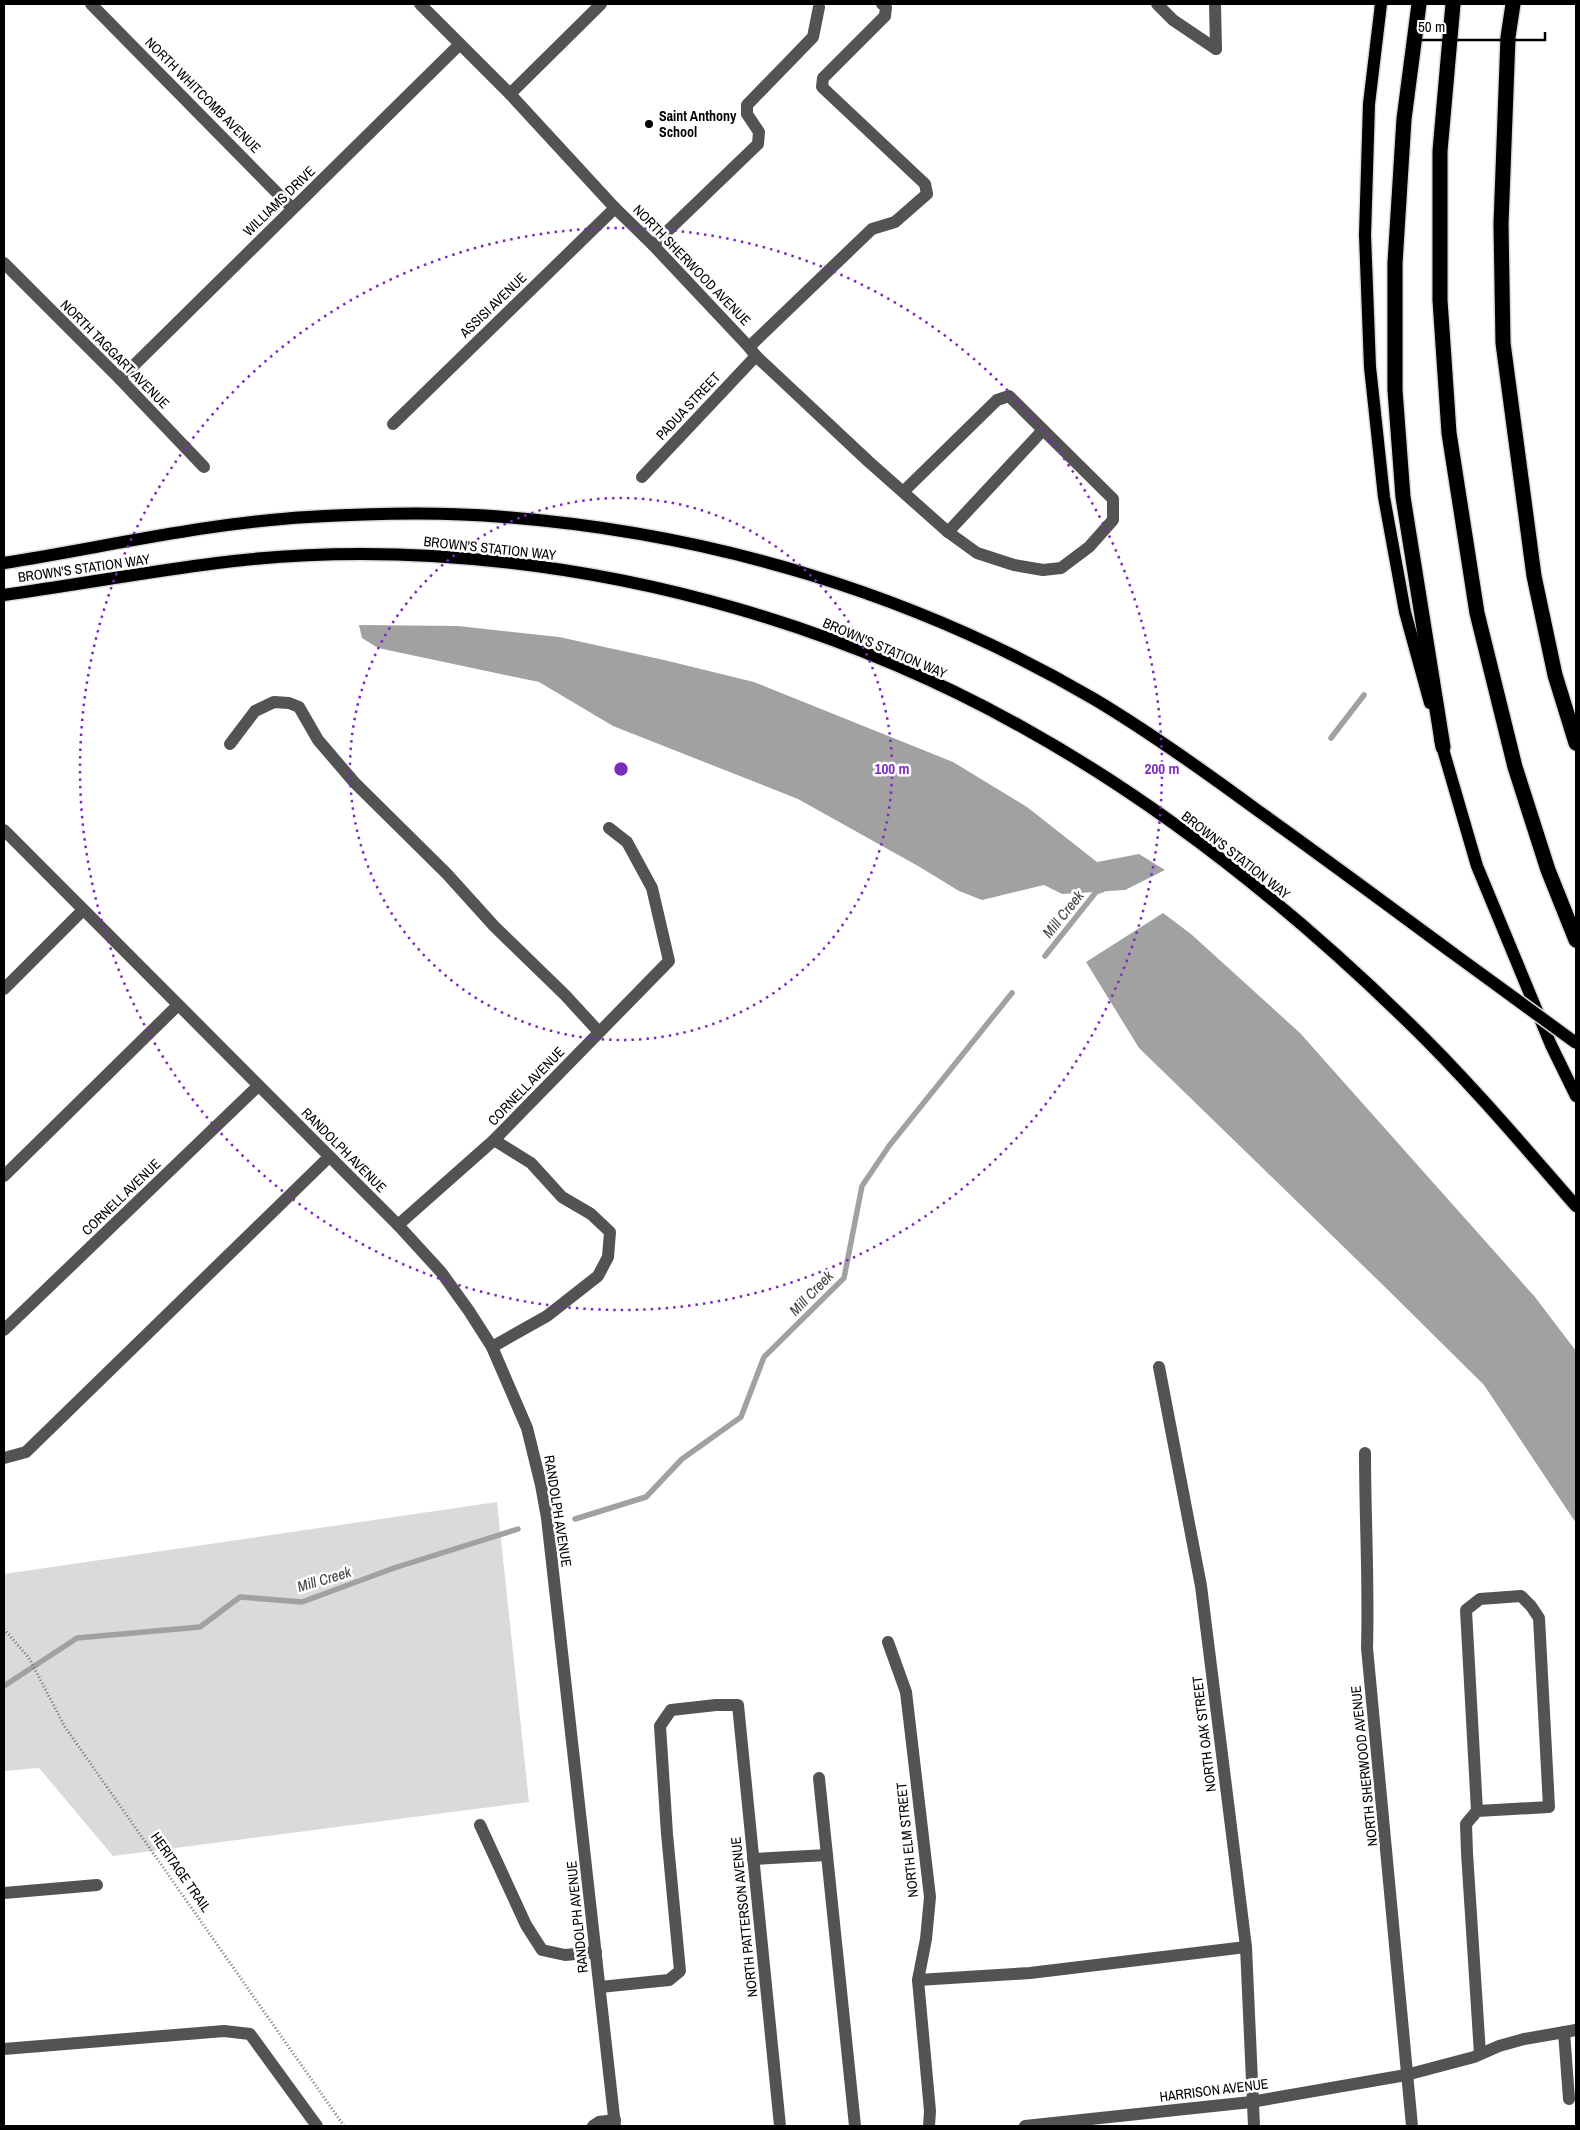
<svg xmlns="http://www.w3.org/2000/svg" width="1580" height="2130" font-family="'Archivo Narrow',sans-serif">
  <rect width="100%" height="100%" fill="#fff"/>
  <path fill="#dadada" d="M497,1502L529,1802L113,1856L39,1768L4,1771V1574Z"/>
  <g fill="#a1a1a1">
    <path d="M359,625L458,626L559,637L664,660L754,682L953,762L1027,807L1097,862L1139,854L1165,870L1125,890L1062,894L1044,885L982,900L959,891L918,866L798,799L613,726L539,682L378,648L362,638Z"/>
    <path d="M1163,913L1191,934L1300,1033L1535,1297L1576,1351V1523L1484,1385L1388,1290L1139,1048L1086,962Z"/>
  </g>
  <g fill="none" stroke-linecap="round" stroke-linejoin="round">
    <g stroke="#a1a1a1" stroke-width="5.5">
      <path d="M1331,738L1364,695"/>
      <path d="M1045,956L1096,892L1102,890"/>
      <path d="M575,1519L646,1497L682,1459L741,1417L764,1357L844,1278L862,1186L889,1146L1012,993"/>
      <path d="M4,1686L77,1638L200,1627L240,1597L302,1602L394,1568L518,1529"/>
    </g>
    <g stroke="#dbdbdb" stroke-width="15">
      <g id="major">
        <path d="M1381,4L1369,104L1365,235L1370,367L1384,497L1405,612L1430,703"/>
        <path d="M4,563C105,547 205,523 308,517C373,513 439,511 504,517C711,533 915,594 1094,699C1151,733 1204,771 1257,810C1323,857 1389,906 1454,954"/>
        <path d="M4,595C75,585 146,572 217,563C287,554 361,552 432,556C637,568 843,627 1022,727C1163,805 1292,909 1407,1021C1467,1079 1521,1143 1576,1206"/>
        <path d="M1440,739L1477,866L1551,1045L1576,1096"/>
      </g>
    </g>
    <g stroke="#dbdbdb" stroke-width="18">
      <g id="highway">
        <path d="M1419,4L1404,119L1395,263V390L1403,497L1443,747"/>
        <path d="M1453,4L1440,151V300L1449,433L1477,613L1515,767L1548,870L1576,940"/>
        <path d="M1513,4L1508,37L1501,224L1503,343L1534,576L1555,675L1576,743"/>
      </g>
    </g>
    <path stroke="#757575" stroke-width="3" stroke-dasharray="1 2.5" stroke-linecap="butt" d="M4,1629L29,1658L65,1727L344,2126"/>
    <g stroke="#535353" stroke-width="12">
      <path d="M91,4L292,208"/>
      <path d="M420,4L510,94L615,208L653,245L749,347L756,356L868,461L948,532L977,553L1014,565L1043,570L1061,568L1089,547L1113,520V499L1009,396L997,400L903,492"/>
      <path d="M1157,4L1173,20L1216,49"/>
      <path d="M1215,4L1216,49"/>
      <path d="M510,94L601,4"/>
      <path d="M653,245L758,144L759,132L747,114V105L813,37L819,7"/>
      <path d="M4,263L120,379L204,467"/>
      <path d="M749,347L872,229L895,222L927,194L925,184L822,87L823,78L885,16L886,7L882,4"/>
      <path d="M120,379L460,44"/>
      <path d="M393,424L615,208"/>
      <path d="M642,477L756,356"/>
      <path d="M948,532L1043,430"/>
      <path d="M230,744L255,711L274,702L289,703L299,707L318,740L354,782L447,874L494,926L565,995L599,1032"/>
      <path d="M4,830L398,1225L441,1272L469,1311L492,1347L527,1428L541,1485L547,1518L615,2126"/>
      <path d="M4,989L83,910"/>
      <path d="M4,1176L178,1005"/>
      <path d="M398,1225L494,1140L669,961L652,888L627,842L609,828"/>
      <path d="M4,1330L258,1086"/>
      <path d="M492,1347L547,1316L598,1276L608,1257L610,1232L591,1214L562,1197L531,1163L494,1140"/>
      <path d="M1159,1367L1201,1586L1246,1947L1254,2126"/>
      <path d="M1365,1453C1365,1518 1369,1583 1367,1648L1412,2126"/>
      <path d="M4,1458L26,1452L329,1157"/>
      <path d="M888,1642L906,1692L930,1897L926,1939L918,1980L930,2111L929,2126"/>
      <path d="M819,1778L855,2126"/>
      <path d="M1477,1811L1549,1807L1539,1618L1531,1606L1521,1596L1480,1599L1466,1610L1477,1811L1466,1824L1467,1853L1480,2054"/>
      <path d="M480,1825L526,1925L542,1950L565,1955L596,1952"/>
      <path d="M753,1859L827,1855"/>
      <path d="M4,1893L97,1885"/>
      <path d="M918,1980L1030,1973L1246,1947"/>
      <path d="M600,1987L669,1980L680,1971L667,1834L660,1726L671,1710L716,1705H738L780,2126"/>
      <path d="M1564,2032L1569,2099"/>
      <path d="M4,2049L224,2031L250,2034L317,2126"/>
      <path d="M593,2126L599,2122L615,2120"/>
      <path d="M1025,2126L1251,2102L1406,2075L1474,2057L1499,2046L1524,2039L1576,2030"/>
    </g>
    <use href="#major" stroke="#000" stroke-width="12"/>
    <use href="#highway" stroke="#000" stroke-width="15"/>
    <g stroke="#dbdbdb" stroke-width="15" stroke-linecap="butt">
      <path id="major-bridge" d="M1454,954L1576,1043"/>
    </g>
    <use href="#major-bridge" stroke="#000" stroke-width="12"/>
  </g>
  <g fill="none" stroke="#7b2cbf" stroke-width="2.5" stroke-dasharray="2.5 5">
    <circle cx="621" cy="769" r="271"/>
    <circle cx="621" cy="769" r="541"/>
  </g>
  <circle fill="#000" stroke="#fff" stroke-width="2" cx="649" cy="124" r="5"/>
  <g text-anchor="middle" dominant-baseline="central" stroke-width="5" stroke-linejoin="round" paint-order="stroke">
    <g font-size="14" fill="#000" stroke="#fff">
      <text transform="translate(203 95) rotate(45)">NORTH WHITCOMB AVENUE</text>
      <text transform="translate(279 201) rotate(-44)">WILLIAMS DRIVE</text>
      <text transform="translate(692 265) rotate(46)">NORTH SHERWOOD AVENUE</text>
      <text transform="translate(493 305) rotate(-44)">ASSISI AVENUE</text>
      <text transform="translate(115 354) rotate(45)">NORTH TAGGART AVENUE</text>
      <text transform="translate(688 406) rotate(-47)">PADUA STREET</text>
      <text transform="translate(490 548) rotate(6)">BROWN'S STATION WAY</text>
      <text transform="translate(84 568) rotate(-8)">BROWN'S STATION WAY</text>
      <text transform="translate(885 648) rotate(23)">BROWN'S STATION WAY</text>
      <text transform="translate(1236 855) rotate(38)">BROWN'S STATION WAY</text>
      <text transform="translate(526 1086) rotate(-46)">CORNELL AVENUE</text>
      <text transform="translate(344 1150) rotate(45)">RANDOLPH AVENUE</text>
      <text transform="translate(121 1197) rotate(-44)">CORNELL AVENUE</text>
      <text transform="translate(558 1511) rotate(81)">RANDOLPH AVENUE</text>
      <text transform="translate(1204 1734) rotate(-97)">NORTH OAK STREET</text>
      <text transform="translate(1364 1766) rotate(-96)">NORTH SHERWOOD AVENUE</text>
      <text transform="translate(907 1840) rotate(-96)">NORTH ELM STREET</text>
      <text transform="translate(181 1872) rotate(55)">HERITAGE TRAIL</text>
      <text transform="translate(577 1917) rotate(-96)">RANDOLPH AVENUE</text>
      <text transform="translate(744 1917) rotate(-96)">NORTH PATTERSON AVENUE</text>
      <text transform="translate(1214 2090) rotate(-7)">HARRISON AVENUE</text>
    </g>
    <g font-size="14" font-weight="bold" fill="#000" stroke="#fff" text-anchor="start">
      <text x="659" y="116">Saint Anthony<tspan x="659" dy="16">School</tspan></text>
    </g>
    <g font-size="15" font-style="italic" fill="#424242" stroke="#fff">
      <text transform="translate(1063 914) rotate(-51)">Mill Creek</text>
      <text transform="translate(811 1293) rotate(-46)">Mill Creek</text>
      <text transform="translate(324 1579) rotate(-17)">Mill Creek</text>
    </g>
  </g>
  <circle cx="621" cy="769" r="8" fill="#7b2cbf" stroke="#fff" stroke-width="2.5"/>
  <g font-size="15" text-anchor="middle" font-weight="bold" fill="#7b2cbf" stroke="#fff" stroke-width="5" stroke-linejoin="round" paint-order="stroke">
    <text x="892" y="774">100 m</text>
    <text x="1162" y="774">200 m</text>
  </g>
  <rect width="1580" height="2130" fill="none" stroke="#000000" stroke-width="10"/>
  <path d="M1410 32v8h135v-8" fill="none" stroke="#000000" stroke-width="2.5"/>
  <text x="1418" y="32" font-size="15" fill="#000000" stroke="#ffffff" stroke-width="4" paint-order="stroke">50 m</text>
</svg>
